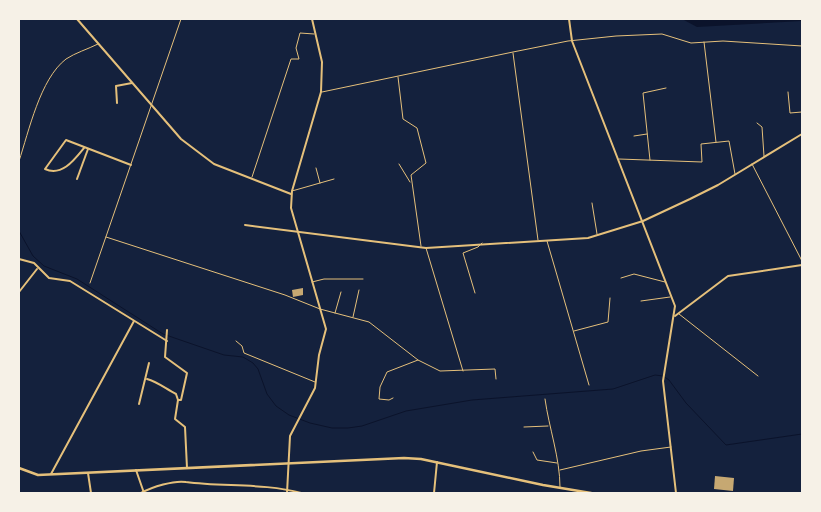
<svg xmlns="http://www.w3.org/2000/svg" width="821" height="512" font-family="'Fira Sans Condensed',sans-serif">
  <rect width="100%" height="100%" fill="#14213d"/>
  <path fill="#0b132b" d="M682,19H802V21L697,27Z"/>
  <g fill="none" stroke-linecap="round" stroke-linejoin="round">
    <path stroke="#0b132b" stroke-width="1" d="M19,231L33,256L44,266L77,279L163,334L224,355L243,357L253,363L258,369L267,394L276,406L289,415L310,423L332,428H348L362,426L406,411L472,400L613,389L655,375L663,376L669,380L686,403L726,445L802,434"/>
  </g>
  <g fill="#c6a872">
    <path d="M303,288V295L293,297L292,290Z"/>
    <path d="M715,476L734,478L733,491L714,489Z"/>
  </g>
  <g fill="none" stroke-linecap="round" stroke-linejoin="round">
    <g stroke="#e5c07b" stroke-width="1">
      <path d="M704,42L716,142"/>
      <path d="M513,53L538,240"/>
      <path d="M398,77L403,119L417,128L426,163L411,175L421,246"/>
      <path d="M322,92L513,52L568,41L616,36L662,34L691,43L723,41L802,46"/>
      <path d="M788,92L790,113L802,112"/>
      <path d="M757,123L762,127L764,156"/>
      <path d="M634,136L647,134"/>
      <path d="M619,159L702,162L701,144L729,141L735,174"/>
      <path d="M650,160L643,93L666,88"/>
      <path d="M19,161C29,131 40,79 66,59C75,53 88,49 98,44"/>
      <path d="M399,164L410,182"/>
      <path d="M752,164L802,261"/>
      <path d="M316,168L320,183"/>
      <path d="M252,177L291,59H299L296,48L300,33L314,34"/>
      <path d="M292,191L334,179"/>
      <path d="M592,203L597,234"/>
      <path d="M106,237L285,295L320,309L369,322L418,360"/>
      <path d="M547,241L589,385"/>
      <path d="M426,248L463,371"/>
      <path d="M621,278L634,274L665,282"/>
      <path d="M312,282L324,279H363"/>
      <path d="M90,283L181,19"/>
      <path d="M475,293L463,253L478,247L482,243"/>
      <path d="M641,301L670,297"/>
      <path d="M335,313L341,292"/>
      <path d="M679,314L758,376"/>
      <path d="M353,317L359,290"/>
      <path d="M574,331L608,322L610,298"/>
      <path d="M236,341L242,346L244,353L315,382"/>
      <path d="M393,398L389,400L379,399L380,387L387,372L418,360L440,371L495,369L496,379"/>
      <path d="M545,399C549,428 560,458 560,487"/>
      <path d="M524,427L548,426"/>
      <path d="M533,452L537,460L557,463"/>
      <path d="M560,470L641,451L671,447"/>
    </g>
    <g stroke="#e5c07b" stroke-width="2">
      <path d="M77,19L181,139L214,164L291,194"/>
      <path d="M569,19L572,41L675,306L663,381L676,493"/>
      <path d="M117,103L116,86L132,83"/>
      <path d="M84,148C75,159 62,177 45,169L66,140L131,165"/>
      <path d="M77,179L88,149"/>
      <path d="M245,225L426,248L588,238L643,221L690,199L718,185L802,134"/>
      <path d="M19,259L34,263L49,278L70,281L167,341"/>
      <path d="M19,292L37,269"/>
      <path d="M675,316L728,276L802,265"/>
      <path d="M167,330L165,357L187,373L181,400H178L175,419L185,427L187,468"/>
      <path d="M147,379C158,382 166,389 176,394L178,400"/>
      <path d="M139,404L149,363"/>
      <path d="M136,470L144,493"/>
      <path d="M88,473L91,493"/>
      <path d="M51,474L134,321"/>
      <path d="M141,493C152,487 174,480 186,482C222,487 266,483 301,493"/>
      <path d="M287,493L290,436L315,388L319,355L326,329L291,208L292,191L321,92L322,62L312,19"/>
      <path d="M434,493L437,462"/>
    </g>
    <path stroke="#e5c07b" stroke-width="2.5" d="M19,468L38,475L404,458L421,459L543,485L591,493"/>
  </g>
  <rect width="821" height="512" fill="none" stroke="#f6f1e7" stroke-width="40"/>
</svg>
